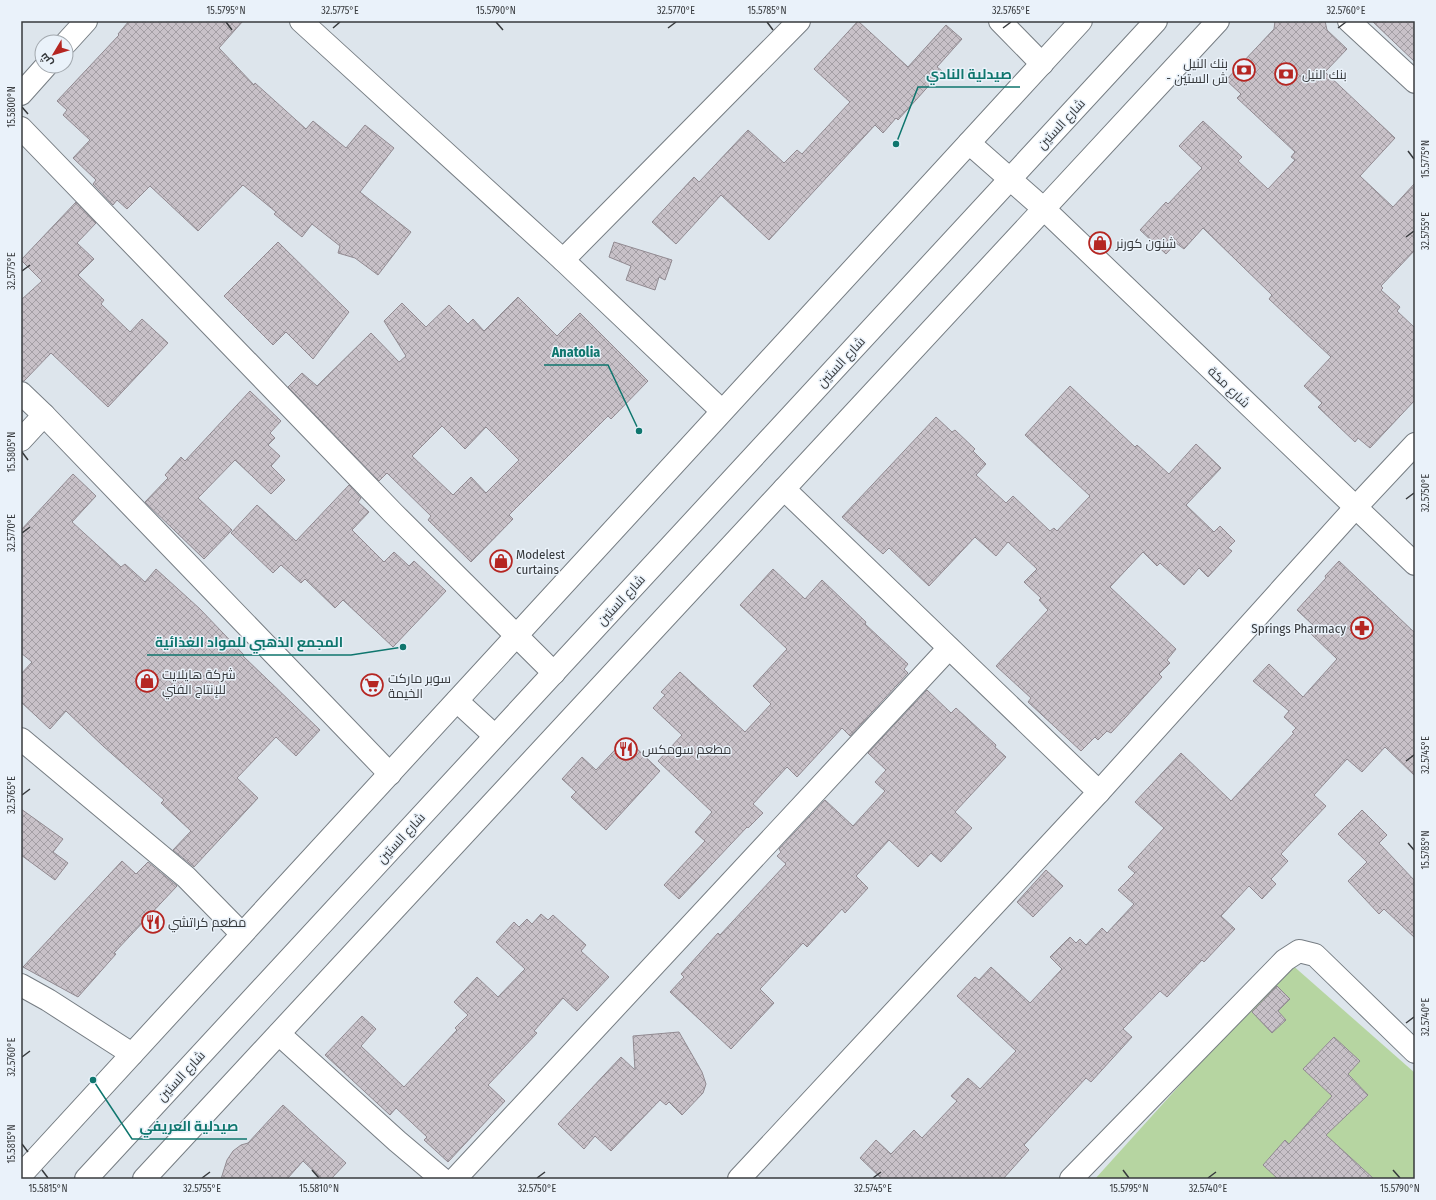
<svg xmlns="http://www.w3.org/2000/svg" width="1436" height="1200" font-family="'Fira Sans Condensed',Cairo,sans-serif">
  <defs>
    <pattern id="building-cross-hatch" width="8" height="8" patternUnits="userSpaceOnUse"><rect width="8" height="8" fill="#c8c1c8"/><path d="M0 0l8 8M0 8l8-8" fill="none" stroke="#a39ea4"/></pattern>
  </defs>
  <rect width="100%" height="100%" fill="#dde5ec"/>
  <path fill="#b6d5a1" d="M1290,963L1415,1073V1179H1095Z"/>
  <g fill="url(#building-cross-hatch)" stroke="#918a91" fill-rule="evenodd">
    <path d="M129,21H243L219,48L254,85L255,83L306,129L313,121L346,148L365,125L394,148L360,192L411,232L378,275L355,258L338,253L340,246L312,224L302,237L274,214L276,212L243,185L198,231L150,186L127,209L117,200L113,205L93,184L96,180L73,158L90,140L63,115L67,110L57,101L119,35L118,34Z"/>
    <path d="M858,21L908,67L946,25L962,39L937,67L942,71L898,120L896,118L883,133L875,125L769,240L721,195L676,244L652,222L694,177L699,182L748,130L784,163L797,150L802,154L850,102L814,69Z"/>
    <path d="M1275,21H1325L1327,30L1347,49L1325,72L1395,138L1360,176L1393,207L1415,183V250L1381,286L1383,288L1381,290L1400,307L1397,311L1415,328V400L1370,448L1358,438L1355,442L1318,407L1322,403L1304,386L1331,357L1269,299L1272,295L1203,228L1184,249L1176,243L1166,254L1140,230L1166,202L1168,204L1202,168L1179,146L1203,121L1242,157L1238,161L1268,189L1295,160L1291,157L1295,152L1237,98L1241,94L1226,80L1274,29Z"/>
    <path d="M1372,21H1415V62Z"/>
    <path d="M76,202L96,223L77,243L94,259L78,275L104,300L101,304L130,332L142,319L168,343L108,407L51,353L24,381H21V300L42,281L21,260Z"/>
    <path d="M278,242L349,312L313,359L286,332L273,345L224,296Z"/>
    <path d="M614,242L672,260L665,280L659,277L655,290L626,280L631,266L609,257Z"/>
    <path d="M518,297L557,336L580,313L648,381L611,419L608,416L509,515L513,519L471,562L428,520L431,516L387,473L379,481L288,387L302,373L317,386L371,333L399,362L406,356L384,321L402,303L426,327L449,305L468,324L473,319L484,331ZM442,426L465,449L486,427L519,460L486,493L471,477L453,495L412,456Z"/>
    <path d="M1070,386L1135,447L1137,445L1169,474L1196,444L1221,468L1186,505L1214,532L1220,526L1235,541L1228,548L1232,551L1208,577L1199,568L1184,585L1160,563L1157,566L1143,552L1110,587L1176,649L1167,660L1170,663L1159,674L1162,677L1125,718L1111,733L1107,731L1098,740L1095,737L1081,751L1028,702L1031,698L996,666L1048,610L1039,600L1041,598L1024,582L1037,569L1008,542L996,556L975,537L929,586L889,548L883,554L842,517L936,417L952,432L955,430L975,449L973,451L986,464L976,475L1006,503L1013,496L1050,531L1054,528L1057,531L1090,496L1025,435Z"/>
    <path d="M250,391L281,421L270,433L275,438L268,445L280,456L271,466L285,480L271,494L235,460L198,498L232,530L204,559L145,502L168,478L165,475L181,457L185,461Z"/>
    <path d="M73,474L96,496L72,522L121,567L125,564L145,582L156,569L200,609L244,655L243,656L320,730L296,756L276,737L237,778L258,798L194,867L173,850L191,831L161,803L164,800L103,746L66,711L50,729L21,702V674L32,662L21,653V530Z"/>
    <path d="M349,485L361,498L358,502L369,512L352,530L384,562L394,552L409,566L414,561L446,591L393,647L343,600L335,608L305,579L301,583L281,565L273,573L231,533L257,505L296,541Z"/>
    <path d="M1339,561L1415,633V776L1385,747L1362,772L1347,759L1314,795L1326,806L1281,854L1288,861L1271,879L1276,884L1262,899L1249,886L1221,916L1235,929L1204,962L1202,960L1167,997L1160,991L1123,1029L1132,1037L1091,1082L1086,1078L1024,1145L1029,1150L1003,1179H882L860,1158L876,1140L891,1154L914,1130L922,1138L957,1101L951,1096L968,1078L980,1089L1016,1051L957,996L975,977L979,980L991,967L1030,1003L1062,969L1050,957L1070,937L1076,943L1080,939L1086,945L1102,928L1107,933L1134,904L1118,890L1135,873L1128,867L1164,828L1135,802L1181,753L1231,801L1294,733L1292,732L1296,728L1284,717L1289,711L1253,681L1269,664L1303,697L1337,659L1309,632L1314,626L1297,610L1326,578L1325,576Z"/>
    <path d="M773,569L805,599L822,580L866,622L865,624L908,664L904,669L908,673L850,736L842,728L797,777L787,767L753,804L763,813L748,828L747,827L679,899L664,885L705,841L695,832L712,812L658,761L682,735L653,708L665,695L661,692L680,672L745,732L771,704L753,686L787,649L740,605Z"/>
    <path d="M927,690L951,713L956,708L996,745L995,747L1006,757L955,812L972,828L941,862L931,853L918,867L889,840L856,876L868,888L845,913L842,909L807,947L803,943L760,989L774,1003L731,1049L670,992L684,977L681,974L718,933L720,935L786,864L777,856L781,852L779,849L825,800L853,826L885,791L875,782L886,770L868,753Z"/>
    <path d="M626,738L660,771L606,830L571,797L576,792L562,779L582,757L596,770Z"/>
    <path d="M21,809L63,839L53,852L68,863L55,880L21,855Z"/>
    <path d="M1362,810L1387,835L1379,843L1415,881V938L1384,909L1379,914L1348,881L1367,862L1338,834Z"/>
    <path d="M122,861L136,874L148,862L177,886L114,953L116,954L78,997L23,967Z"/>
    <path d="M1046,870L1063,886L1033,917L1017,902Z"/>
    <path d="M541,914L548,920L553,915L586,945L581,951L609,977L577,1011L563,998L534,1031L537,1033L488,1085L505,1101L448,1162L424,1140L427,1137L396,1108L390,1115L325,1055L362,1016L376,1029L361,1046L404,1087L457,1030L455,1028L468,1015L454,1002L477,977L498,997L525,969L496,942L514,922L519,927L527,919L532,924Z"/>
    <path d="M1277,986L1290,999L1278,1011L1286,1020L1272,1033L1252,1012Z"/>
    <path d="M679,1032L702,1072L706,1084L703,1093L682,1115L669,1102L666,1105L660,1100L611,1151L595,1136L584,1149L558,1124L621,1057L635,1070L633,1036Z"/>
    <path d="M1334,1037L1360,1061L1348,1074L1368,1095L1326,1135L1374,1179H1278L1263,1165L1285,1140L1289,1144L1332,1096L1303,1069Z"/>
    <path d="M283,1105L346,1163L331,1179H322L303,1161L287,1179H221L227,1160L233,1151L241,1145L248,1143Z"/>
  </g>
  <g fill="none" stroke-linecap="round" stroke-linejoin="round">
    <g stroke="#767d83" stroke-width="24">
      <g id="street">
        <path d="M301,21L563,260L722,411"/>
        <path d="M1000,21L1042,64"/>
        <path d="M1349,21L1415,82"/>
        <path d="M66,43L86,21"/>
        <path d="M21,94L46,66"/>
        <path d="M21,128L393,513L554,673"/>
        <path d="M563,260L799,21"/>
        <path d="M21,393L44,415L390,774"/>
        <path d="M21,440L44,415"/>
        <path d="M784,489L1099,792"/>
        <path d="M21,739L186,877L242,934"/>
        <path d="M21,985L48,1000L132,1054"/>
        <path d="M279,1034L397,1141L442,1179"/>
        <path d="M455,1179L949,648"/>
        <path d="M739,1179L1099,792L1355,508L1415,444"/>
        <path d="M1071,1179L1285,960L1299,951L1315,955L1415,1052"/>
      </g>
    </g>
    <g stroke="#767d83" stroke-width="24">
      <g id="secondary">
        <path d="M969,143L1044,209L1415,564"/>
        <path d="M457,701L495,736"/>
        <path d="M21,1175L1081,21"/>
        <path d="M86,1179L1156,21"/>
        <path d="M144,1179L1218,21"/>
      </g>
    </g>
    <use href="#street" stroke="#fff" stroke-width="22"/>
    <use href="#secondary" stroke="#fff" stroke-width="22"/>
  </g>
  <path fill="none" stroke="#373a3d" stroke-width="1.5" d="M226,22L232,30M496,22L503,30M767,22L773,30M333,28L340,22M668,28L676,22M1003,28L1011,22M1338,28L1346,22M22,107L28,114M1408,151L1414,159M1406,237L1414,231M22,271L30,265M22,452L28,460M1406,499L1414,493M22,533L30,527M1406,761L1414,755M22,795L30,789M1408,843L1414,850M1406,1023L1414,1017M22,1057L30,1051M22,1144L28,1152M42,1170L48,1178M312,1170L319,1178M1123,1170L1129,1178M1393,1170L1400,1178M202,1178L210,1172M537,1178L545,1172M873,1178L881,1172M1208,1178L1216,1172"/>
  <defs>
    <g id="bank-ring" transform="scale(1.15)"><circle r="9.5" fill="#eaf2fa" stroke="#b52622" stroke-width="1.5"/><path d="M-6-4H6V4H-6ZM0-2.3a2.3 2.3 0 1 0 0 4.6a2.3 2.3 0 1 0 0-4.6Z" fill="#b52622"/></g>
    <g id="shop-ring" transform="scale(1.15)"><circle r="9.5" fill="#eaf2fa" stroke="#b52622" stroke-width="1.5"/><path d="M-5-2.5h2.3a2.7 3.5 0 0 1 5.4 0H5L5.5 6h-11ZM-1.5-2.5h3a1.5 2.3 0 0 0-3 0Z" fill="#b52622"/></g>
    <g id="pharmacy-ring" transform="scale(1.15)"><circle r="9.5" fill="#eaf2fa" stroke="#b52622" stroke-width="1.5"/><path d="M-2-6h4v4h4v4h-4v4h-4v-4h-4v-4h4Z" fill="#b52622"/></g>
    <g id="supermarket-ring" transform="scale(1.15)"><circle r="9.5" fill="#eaf2fa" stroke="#b52622" stroke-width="1.5"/><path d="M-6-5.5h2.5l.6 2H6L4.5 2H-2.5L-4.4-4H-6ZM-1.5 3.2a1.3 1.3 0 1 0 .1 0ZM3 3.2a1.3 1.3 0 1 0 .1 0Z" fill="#b52622"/></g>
    <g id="restaurant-ring" transform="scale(1.15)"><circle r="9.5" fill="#eaf2fa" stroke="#b52622" stroke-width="1.5"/><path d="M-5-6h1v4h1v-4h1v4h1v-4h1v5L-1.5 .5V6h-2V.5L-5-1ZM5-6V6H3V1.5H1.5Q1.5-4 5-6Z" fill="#b52622"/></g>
  </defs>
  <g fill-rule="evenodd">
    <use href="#bank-ring" x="1244" y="70"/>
    <use href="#bank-ring" x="1286" y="74"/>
    <use href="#shop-ring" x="1100" y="243"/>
    <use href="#shop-ring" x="501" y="561"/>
    <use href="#pharmacy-ring" x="1362" y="628"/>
    <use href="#shop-ring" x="147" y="681"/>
    <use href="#supermarket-ring" x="372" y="685"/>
    <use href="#restaurant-ring" x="626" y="749"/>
    <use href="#restaurant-ring" x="153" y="922"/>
  </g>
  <g text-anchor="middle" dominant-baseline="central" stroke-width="3" stroke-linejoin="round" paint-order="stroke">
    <g font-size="13" fill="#373a3d" stroke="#eaf2fa" text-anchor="start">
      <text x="1228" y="63" text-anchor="end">بنك النيل<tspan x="1228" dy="15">- ش الستين</tspan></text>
      <text x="1302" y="74">بنك النيل</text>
      <text x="1116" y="243">شنون كورنر</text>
      <text x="516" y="554">Modelest<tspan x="516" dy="15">curtains</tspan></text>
      <text x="1346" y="628" text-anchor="end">Springs Pharmacy</text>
      <text x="162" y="674">شركة هايلايت<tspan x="162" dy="15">للإنتاج الفني</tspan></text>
      <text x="388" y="678">سوبر ماركت<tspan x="388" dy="15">الخيمة</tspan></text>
      <text x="642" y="749">مطعم سومكس</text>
      <text x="168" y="922">مطعم كراتشي</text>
    </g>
    <g font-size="13" fill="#373a3d" stroke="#eaf2fa">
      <text transform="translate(1061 124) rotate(-47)">شارع الستين</text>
      <text transform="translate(841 362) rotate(-47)">شارع الستين</text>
      <text transform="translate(1229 387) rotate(44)">شارع مكة</text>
      <text transform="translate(621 600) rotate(-47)">شارع الستين</text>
      <text transform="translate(401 838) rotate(-47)">شارع الستين</text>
      <text transform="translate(181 1076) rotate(-47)">شارع الستين</text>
    </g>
  </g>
  <path fill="none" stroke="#0f766e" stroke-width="1.5" d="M896 144L918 87H1020M639 431L608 365H544M403 647L351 655H147M93 1080L132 1139H247"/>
  <g fill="#0f766e" stroke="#eaf2fa" stroke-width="1.5">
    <circle cx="896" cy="144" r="4"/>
    <circle cx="639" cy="431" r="4"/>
    <circle cx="403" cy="647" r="4"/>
    <circle cx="93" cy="1080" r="4"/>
  </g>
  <g font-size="14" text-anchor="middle" font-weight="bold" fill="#0f766e" stroke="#eaf2fa" stroke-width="3" stroke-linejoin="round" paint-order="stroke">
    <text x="969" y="79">صيدلية النادي</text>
    <text x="576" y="357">Anatolia</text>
    <text x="249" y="647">المجمع الذهبي للمواد الغذائية</text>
    <text x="189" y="1131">صيدلية العريفي</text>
  </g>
  <rect width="1436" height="1200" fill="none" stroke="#eaf2fa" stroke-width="44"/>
  <g transform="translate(54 54) rotate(232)"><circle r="19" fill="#eaf2fa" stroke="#a2a8ae"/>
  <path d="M0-3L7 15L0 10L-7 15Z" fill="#b52622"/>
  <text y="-6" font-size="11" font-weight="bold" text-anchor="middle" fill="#373a3d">ش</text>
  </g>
  <rect x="22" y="22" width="1392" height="1156" fill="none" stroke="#373a3d" stroke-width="1.5"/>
  <g font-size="10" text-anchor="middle" fill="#373a3d">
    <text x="226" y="14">15.5795°N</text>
    <text x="340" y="14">32.5775°E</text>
    <text x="496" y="14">15.5790°N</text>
    <text x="676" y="14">32.5770°E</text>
    <text x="767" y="14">15.5785°N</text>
    <text x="1011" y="14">32.5765°E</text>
    <text x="1346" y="14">32.5760°E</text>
    <text transform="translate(11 107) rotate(-90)" y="4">15.5800°N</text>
    <text transform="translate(1425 159) rotate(-90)" y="4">15.5775°N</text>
    <text transform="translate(1425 231) rotate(-90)" y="4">32.5755°E</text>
    <text transform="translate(11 271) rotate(-90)" y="4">32.5775°E</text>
    <text transform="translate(11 452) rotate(-90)" y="4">15.5805°N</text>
    <text transform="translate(1425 493) rotate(-90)" y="4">32.5750°E</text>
    <text transform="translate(11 533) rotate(-90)" y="4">32.5770°E</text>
    <text transform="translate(1425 755) rotate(-90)" y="4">32.5745°E</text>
    <text transform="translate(11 795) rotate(-90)" y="4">32.5765°E</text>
    <text transform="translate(1425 850) rotate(-90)" y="4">15.5785°N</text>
    <text transform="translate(1425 1017) rotate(-90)" y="4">32.5740°E</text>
    <text transform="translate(11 1057) rotate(-90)" y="4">32.5760°E</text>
    <text transform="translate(11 1144) rotate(-90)" y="4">15.5815°N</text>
    <text x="48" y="1192">15.5815°N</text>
    <text x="202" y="1192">32.5755°E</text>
    <text x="319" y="1192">15.5810°N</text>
    <text x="537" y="1192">32.5750°E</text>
    <text x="873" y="1192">32.5745°E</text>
    <text x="1129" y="1192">15.5795°N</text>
    <text x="1208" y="1192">32.5740°E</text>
    <text x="1400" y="1192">15.5790°N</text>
  </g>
</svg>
